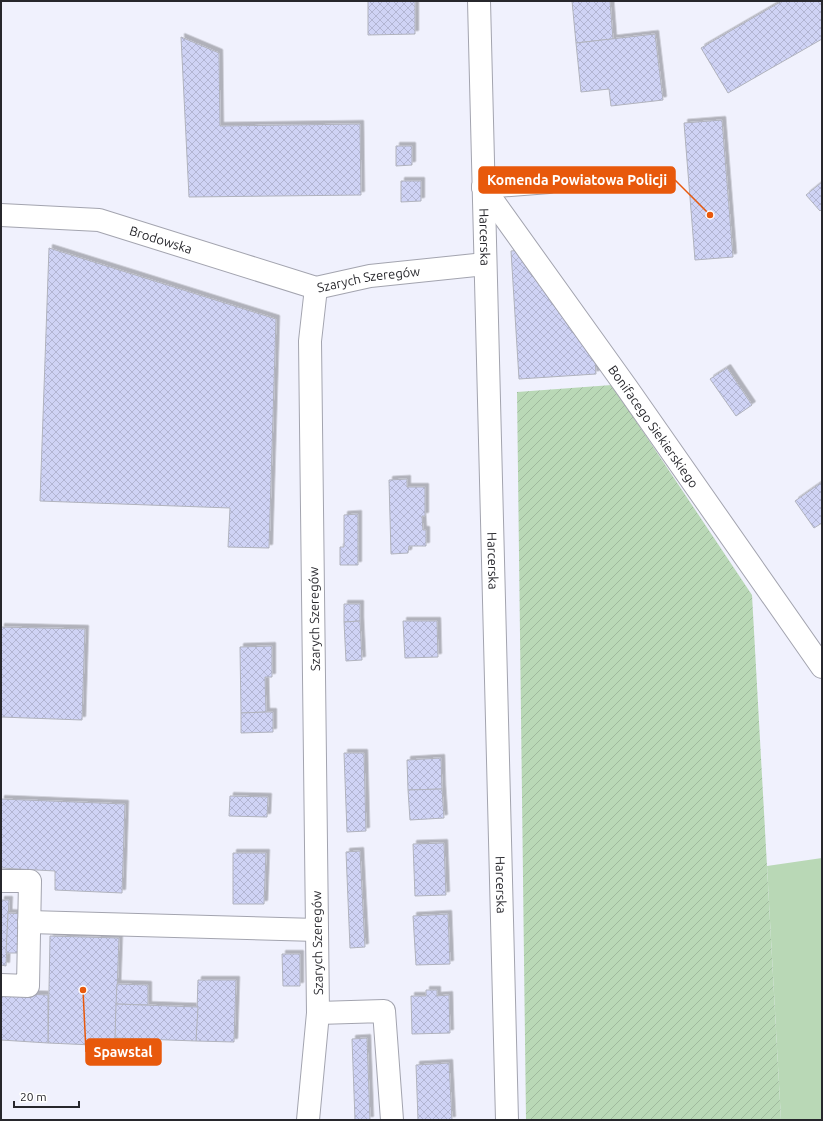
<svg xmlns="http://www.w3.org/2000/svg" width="823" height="1121" font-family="Ubuntu,sans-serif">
  <defs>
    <pattern id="garden-furrows" width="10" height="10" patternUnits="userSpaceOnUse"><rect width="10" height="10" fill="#b9d8b6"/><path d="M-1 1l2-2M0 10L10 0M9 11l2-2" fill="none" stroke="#9fb99d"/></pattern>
    <pattern id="building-cross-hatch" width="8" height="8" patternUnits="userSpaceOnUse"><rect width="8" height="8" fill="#cfd3f5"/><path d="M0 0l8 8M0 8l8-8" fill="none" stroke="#b2b5d2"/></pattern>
    <filter id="shadow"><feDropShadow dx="3.5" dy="-3.5" stdDeviation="0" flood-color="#0004"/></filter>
  </defs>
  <rect width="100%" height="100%" fill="#f0f1fd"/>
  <path fill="#b9d8b6" d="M822,858V1120H781L767,866Z"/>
  <path fill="url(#garden-furrows)" d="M612,385L752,595L781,1120H526L517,392Z"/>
  <g fill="url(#building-cross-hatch)" stroke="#b1b3bd" filter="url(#shadow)">
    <path d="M368,1H415V34L368,35Z"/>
    <path d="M572,1H610L613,39L576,43Z"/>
    <path d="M782,1H822V39L728,93L701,48Z"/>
    <path d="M655,34L663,100L611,106L609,89L581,92L576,43Z"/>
    <path d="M181,37L219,53L220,126L360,124L361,195L189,197Z"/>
    <path d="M722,120L733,257L695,260L684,123Z"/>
    <path d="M396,146H412V165L396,166Z"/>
    <path d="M401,181H421V201L401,202Z"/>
    <path d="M822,182V209L820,211L806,195Z"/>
    <path d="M49,248L276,319L269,548L228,547L230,508L40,501Z"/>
    <path d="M520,250L595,359L596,374L519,379L511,251Z"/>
    <path d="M727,368L752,405L736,416L710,379Z"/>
    <path d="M407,479V487H425V516H422L423,530H426V546H409L408,553L391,554L389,480Z"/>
    <path d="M822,482V523L814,528L795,501Z"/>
    <path d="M358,514V565H340V547H344V515Z"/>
    <path d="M344,604H360V621L344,622Z"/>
    <path d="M360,621L362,660L346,661L344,622Z"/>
    <path d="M403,621H437L438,657L405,658Z"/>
    <path d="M1,627L85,629L82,720L1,717Z"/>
    <path d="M272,646V677H265L266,712L241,713L240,647Z"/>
    <path d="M267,712H273V732L241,733V713Z"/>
    <path d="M344,753H364L366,831L347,832Z"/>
    <path d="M441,758L442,789L408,790L407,760Z"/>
    <path d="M442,789L444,818L410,820L408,790Z"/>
    <path d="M230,796L268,797L267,817L229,816Z"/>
    <path d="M1,799L125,804L122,893L55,890V871L1,868Z"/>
    <path d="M444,843L446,895L415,896L413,844Z"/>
    <path d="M360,851L365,947L350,948L346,852Z"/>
    <path d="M233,853H266L264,904H233Z"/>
    <path d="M1,900H9L6,966L1,965Z"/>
    <path d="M8,913L25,914L23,953H6Z"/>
    <path d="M448,914L450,964L416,965L413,916Z"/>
    <path d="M50,936L119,938L115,1046L48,1043Z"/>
    <path d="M282,954H300V986H283Z"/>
    <path d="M198,980H236L234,1042L196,1041Z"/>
    <path d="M117,984L148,985V1005L116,1004Z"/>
    <path d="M426,990H437V996L449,995L450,1033L412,1034L411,996H426Z"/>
    <path d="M1,993L48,995V1043L1,1040Z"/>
    <path d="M116,1004L198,1007L196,1041L115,1038Z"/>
    <path d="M367,1038L370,1120H355L352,1039Z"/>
    <path d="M449,1063L452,1120H418L416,1065Z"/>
  </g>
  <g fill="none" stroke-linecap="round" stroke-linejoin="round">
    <g stroke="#a3a4af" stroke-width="24">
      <g id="minor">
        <path id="s1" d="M479,1L507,1120"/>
        <path id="s2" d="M483,187L627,388L822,667"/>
        <path d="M483,187L549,182"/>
        <path id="s3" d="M1,215L99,220L316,288L370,276L485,264"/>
        <path d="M1,881H30L28,986L1,985"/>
        <path d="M29,922L317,930"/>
        <path d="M318,1013L384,1011L392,1120"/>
        <path d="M308,1120L318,1013L310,341L316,288"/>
      </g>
    </g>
    <use href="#minor" stroke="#fff" stroke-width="22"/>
  </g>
  <g text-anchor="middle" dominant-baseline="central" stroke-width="3.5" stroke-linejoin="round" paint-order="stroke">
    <g font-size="13" fill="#27272c" stroke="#fff">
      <text stroke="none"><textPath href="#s1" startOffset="236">Harcerska</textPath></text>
      <text stroke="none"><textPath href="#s3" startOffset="163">Brodowska</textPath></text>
      <text stroke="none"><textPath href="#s3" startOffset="379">Szarych Szeregów</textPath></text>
      <text stroke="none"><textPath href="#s2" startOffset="294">Bonifacego Siekierskiego</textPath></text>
      <text stroke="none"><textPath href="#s1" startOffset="560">Harcerska</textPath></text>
      <text transform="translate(314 619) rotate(-91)">Szarych Szeregów</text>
      <text stroke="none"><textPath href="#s1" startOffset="884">Harcerska</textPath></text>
      <text transform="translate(317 943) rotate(-91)">Szarych Szeregów</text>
    </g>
  </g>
  <path fill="none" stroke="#e8590c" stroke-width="1.5" d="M710 215L675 180M83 990L86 1052"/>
  <g fill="#e8590c" stroke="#fff" stroke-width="1.5">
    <circle cx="710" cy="215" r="4"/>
    <circle cx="83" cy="990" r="4"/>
  </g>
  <g fill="#e8590c" stroke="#e8590c" stroke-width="1.5">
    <rect x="479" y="167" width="196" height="26" rx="4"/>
    <rect x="86" y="1039" width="75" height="26" rx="4"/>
  </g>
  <g font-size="14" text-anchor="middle" font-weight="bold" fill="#fff">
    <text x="577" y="185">Komenda Powiatowa Policji</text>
    <text x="123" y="1057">Spawstal</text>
  </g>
  <rect width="823" height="1121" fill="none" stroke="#27272c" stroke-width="4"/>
  <path d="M14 1101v6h65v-6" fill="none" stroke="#27272c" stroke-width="2"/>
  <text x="20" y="1101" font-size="12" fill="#27272c" stroke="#ffffff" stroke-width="3" paint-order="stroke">20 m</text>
</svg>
